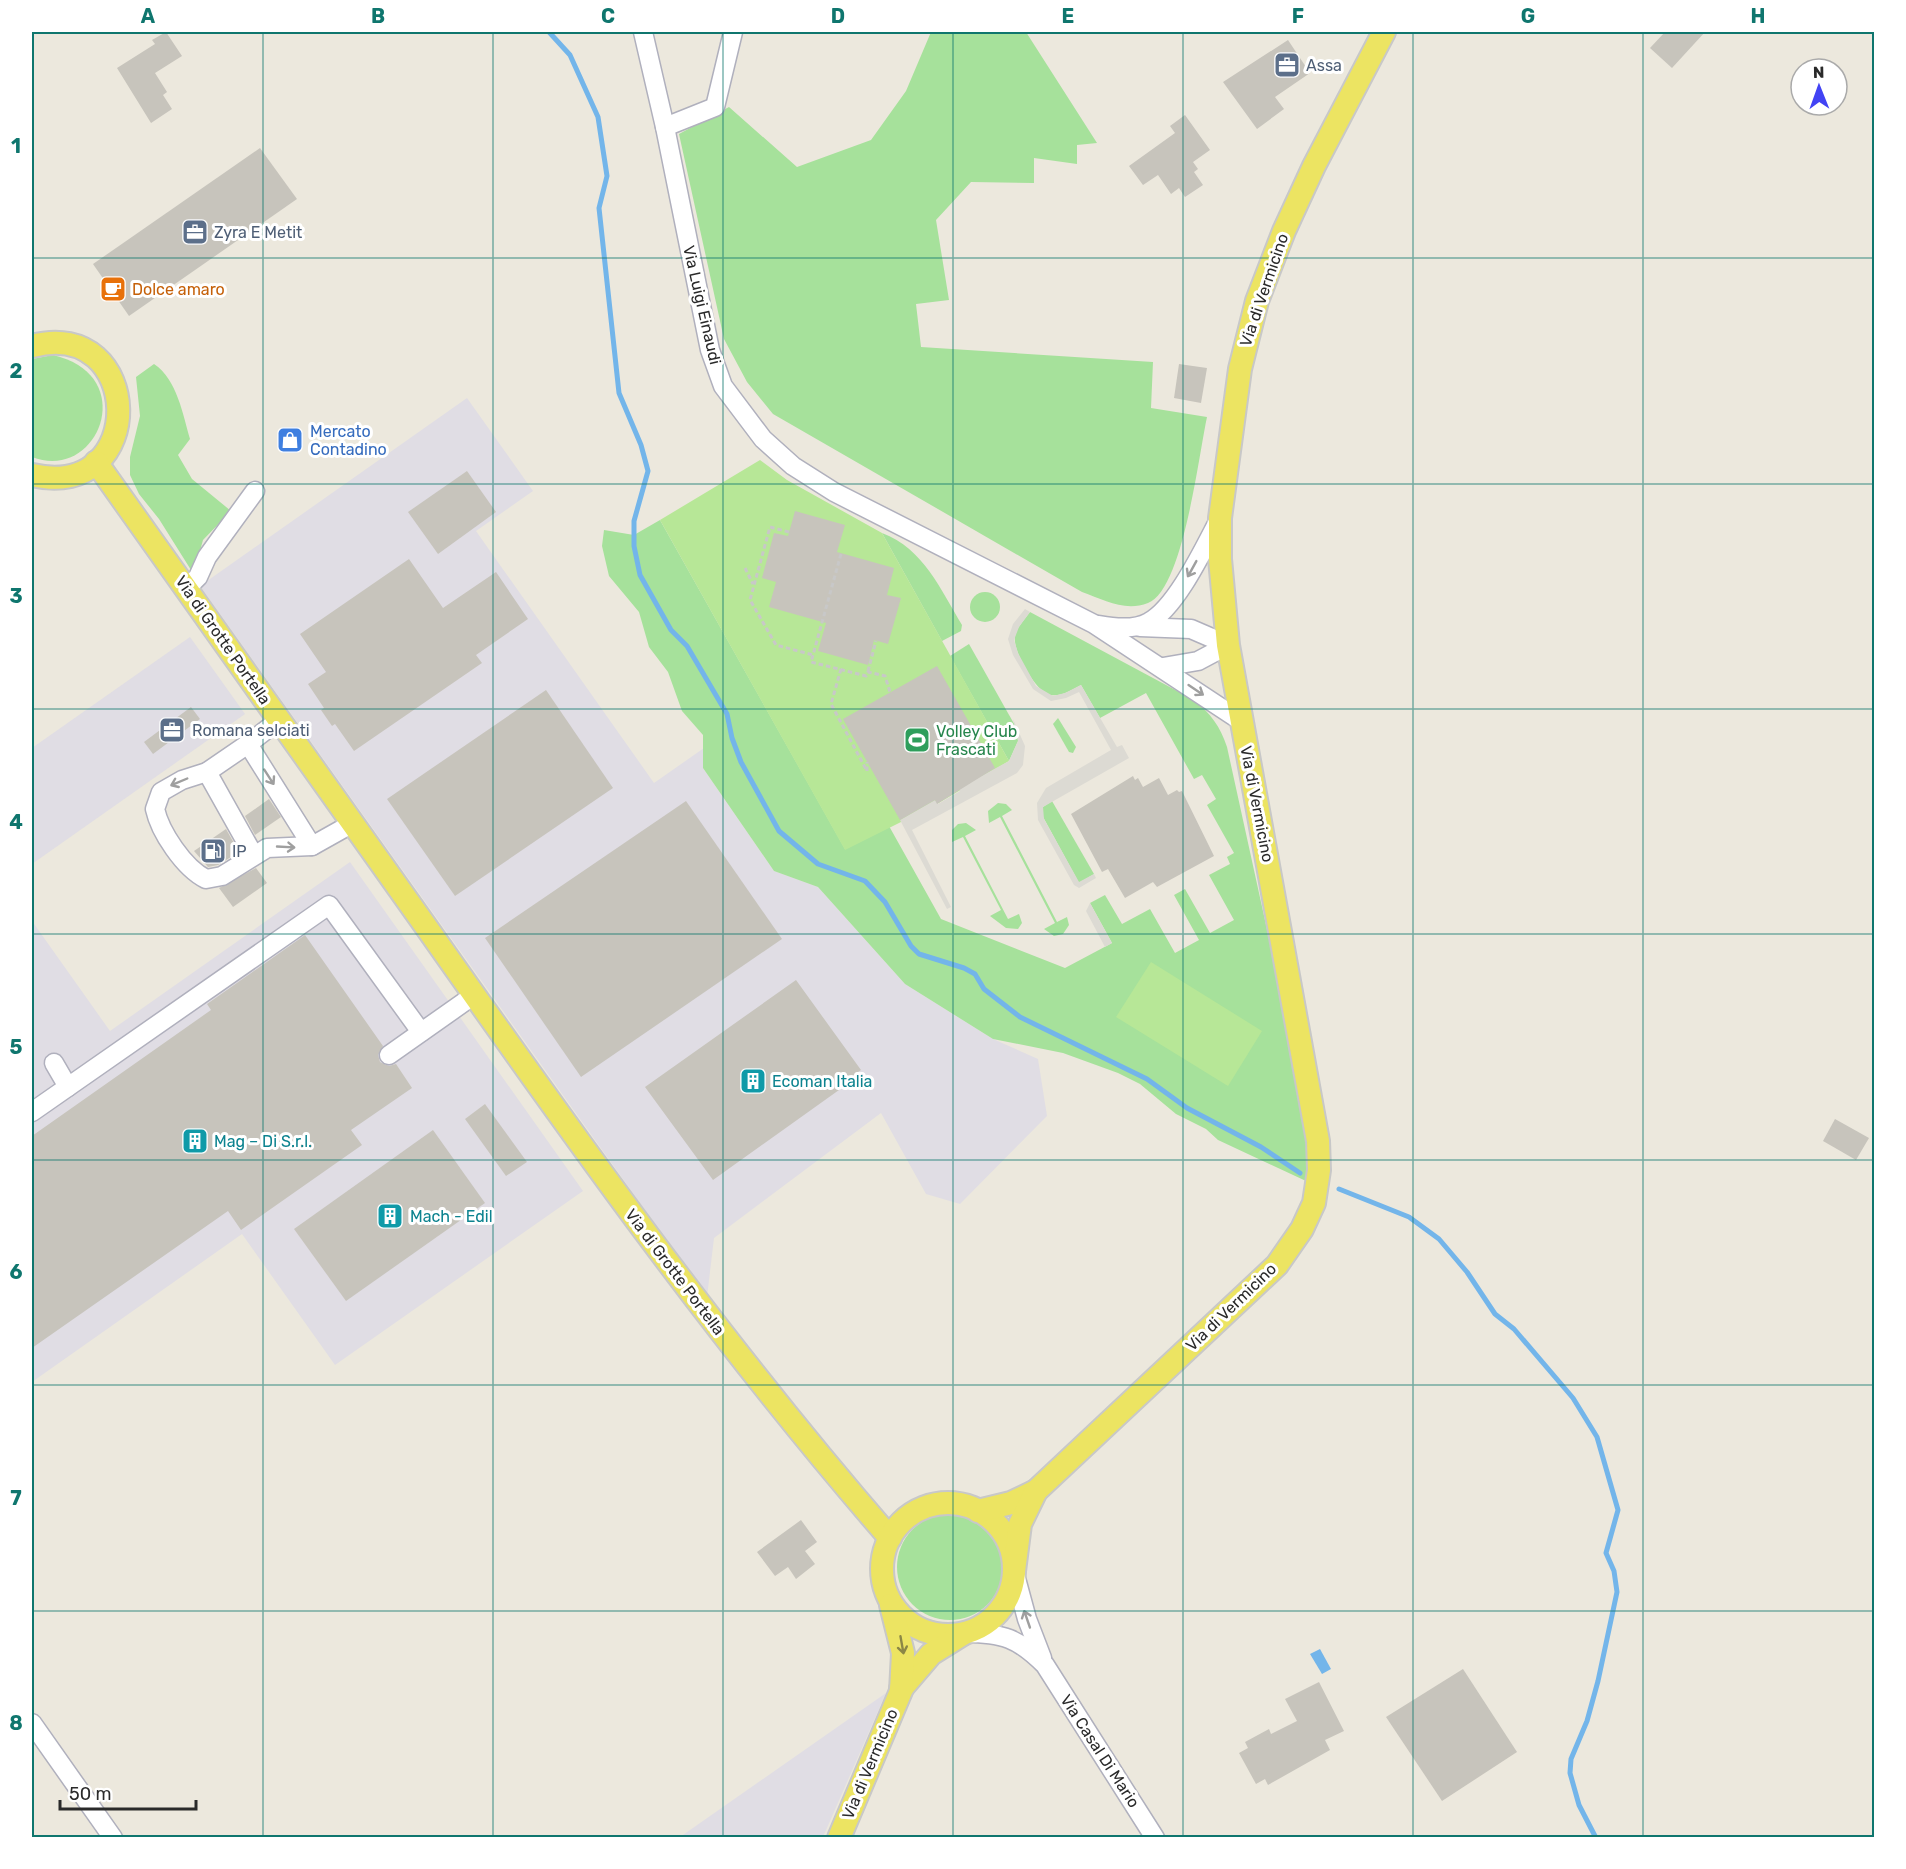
<svg xmlns="http://www.w3.org/2000/svg" width="1906" height="1869" font-family="Rubik,sans-serif">
  <rect width="100%" height="100%" fill="#ece8dd"/>
  <g fill="#e0dde4">
    <path d="M467,398L533,491L476,531L654,783L704,748L703,768L774,871L818,887L905,984L993,1039L1038,1059L1047,1116L960,1204L926,1194L881,1113L714,1238L707,1297L200,586Z"/>
    <path d="M190,637L245,714L32,864V748Z"/>
    <path d="M350,862L583,1191L335,1365L242,1234L32,1382V921L110,1031Z"/>
    <path d="M886,1693L823,1837H680Z"/>
  </g>
  <g fill="#a6e19b">
    <path d="M931,32H1026L1097,143L1077,145V164L1034,158V183L971,182L936,220L949,300L916,304L921,347L1153,362L1151,408L1207,417C1199,454 1183,590 1148,603C1125,612 1104,600 1082,592L773,414L747,382L724,339L679,134L729,107L797,167L871,140L906,91Z"/>
    <path d="M53,355C141,375 98,483 32,457V359Z"/>
    <path d="M154,364C177,379 183,415 190,439L178,455L192,479L231,511L203,540L196,565L191,570L159,519L139,494L130,475V457L140,416L136,377Z"/>
    <path d="M660,520L845,849L889,826L941,919L1065,968L1112,943L1090,903L1105,895L1122,924L1150,909L1175,953L1199,940L1174,895L1185,889L1210,933L1234,920L1209,875L1230,864L1227,857L1234,853L1207,805L1216,799L1202,775L1194,779L1146,693L1100,718L1081,685C1071,690 1062,697 1050,695C1036,692 1012,650 1015,636C1017,627 1025,619 1030,612L1194,700C1211,714 1220,726 1227,747L1304,1098L1309,1161L1306,1181L1218,1140L1206,1129L1176,1114L1140,1084L1118,1073L1063,1053L993,1039L905,984L818,887L774,871L703,768V735L682,711L668,672L649,647L639,612L609,576L602,546L604,530L634,535Z"/>
    <path d="M882,533C924,549 940,589 962,625L961,631L942,641Z"/>
    <circle cx="985" cy="607" r="15"/>
    <path d="M969,644L1017,729L1018,741L1009,761L950,656Z"/>
    <path d="M1058,718L1076,747L1073,753L1069,752L1053,724Z"/>
    <path d="M1052,801L1094,874L1079,883L1042,815L1043,807Z"/>
    <path d="M998,803L1006,804L1012,810L1002,816L1057,922L1067,917L1069,925L1063,934L1054,936L1044,929L1055,923L1000,817L989,823L988,811Z"/>
    <path d="M966,823L976,830L965,836L1008,919L1019,914L1022,923L1018,929L1006,928L990,916L1001,910L963,837L952,842V830L958,824Z"/>
    <circle cx="950" cy="1567" r="53"/>
  </g>
  <g fill="#b7e797">
    <path d="M760,460L787,480L882,533L1009,761L937,804L845,850L660,520Z"/>
    <path d="M1151,962L1262,1031L1228,1086L1116,1017Z"/>
  </g>
  <g fill="#dcdad3">
    <path d="M1025,609L1030,612L1019,627L1014,640L1018,653L1036,686L1053,696L1065,693L1081,685L1117,747L1122,745L1129,758L1043,807L1044,819L1079,882L1094,874L1096,878L1079,888L1074,885L1038,820L1037,803L1046,788L1111,750L1079,692L1066,698L1051,701L1033,689L1013,655L1008,639L1013,624Z"/>
    <path d="M1013,719L1025,746L1023,765L1017,773L912,830L951,907L947,909L900,820L935,800L938,804L960,791L959,788L1009,761L1018,741Z"/>
    <path d="M1090,903L1112,943L1105,947L1086,911Z"/>
  </g>
  <path fill="#73b5ea" d="M1320,1649L1331,1669L1322,1674L1310,1654Z"/>
  <g fill="none" stroke-linecap="round" stroke-linejoin="round">
    <g stroke="#73b5ea" stroke-width="5">
      <path d="M549,32L570,55L598,117L607,176L599,208L619,393L641,445L648,471L634,521V546L640,575L671,630L687,646L727,714L732,738L741,762L779,831L818,864L865,881L885,902L911,946L919,954L964,968L975,974L984,989L1020,1017L1147,1079L1187,1108L1261,1147L1300,1173"/>
      <path d="M1339,1189L1409,1217L1439,1239L1467,1272L1495,1314L1514,1329L1573,1398L1597,1437L1618,1510L1606,1553L1614,1571L1617,1592L1598,1681L1587,1721L1571,1759L1570,1773L1579,1805L1596,1838"/>
    </g>
  </g>
  <g fill="#c7c4bc">
    <path d="M166,32L182,56L155,73L167,92L163,95L172,109L151,123L117,68L155,44L152,40Z"/>
    <path d="M1665,32H1705L1672,68L1650,48Z"/>
    <path d="M1288,40L1310,73L1275,97L1284,109L1257,129L1223,82Z"/>
    <path d="M1185,115L1210,150L1193,162L1198,169L1194,172L1203,185L1185,197L1179,188L1171,194L1158,175L1143,185L1129,166L1175,133L1170,126Z"/>
    <path d="M260,148L297,199L129,316L93,264Z"/>
    <path d="M1179,364L1207,368L1201,403L1174,398Z"/>
    <path d="M467,471L496,512L438,554L408,512Z"/>
    <path d="M795,511L845,525L837,552L894,568L887,595L901,598L888,644L874,640L868,665L818,651L826,623L769,607L776,582L762,578L774,533L788,536Z"/>
    <path d="M409,559L443,608L496,572L528,619L476,655L482,663L354,751L335,724L332,726L321,710L324,708L308,684L326,672L300,634Z"/>
    <path d="M937,666L995,768L937,804L935,800L900,820L843,719Z"/>
    <path d="M546,690L613,788L455,896L387,799Z"/>
    <path d="M191,707L200,719L153,754L144,742Z"/>
    <path d="M1133,776L1135,780L1138,778L1143,787L1159,778L1168,795L1177,790L1179,792L1182,791L1214,856L1157,887L1153,882L1125,898L1108,869L1102,872L1071,814Z"/>
    <path d="M269,799L281,817L255,835L245,816Z"/>
    <path d="M686,801L782,939L581,1077L485,938Z"/>
    <path d="M226,829L239,852L218,865L208,867L194,851Z"/>
    <path d="M256,868L267,883L233,907L219,888Z"/>
    <path d="M305,935L383,1046L378,1055L380,1062L389,1066L396,1064L412,1088L351,1130L362,1145L241,1230L228,1211L32,1348V1136L211,1010L207,1004Z"/>
    <path d="M796,980L861,1070L858,1072L860,1075L713,1180L645,1087Z"/>
    <path d="M485,1104L527,1162L506,1176L465,1119Z"/>
    <path d="M1835,1119L1869,1138L1856,1160L1823,1141Z"/>
    <path d="M433,1130L485,1203L346,1301L294,1229Z"/>
    <path d="M801,1520L817,1542L805,1551L815,1564L796,1579L788,1567L775,1576L757,1552Z"/>
    <path d="M1463,1669L1517,1752L1442,1801L1386,1717Z"/>
    <path d="M1319,1682L1344,1731L1325,1740L1330,1750L1268,1785L1265,1779L1256,1784L1239,1753L1248,1748L1245,1742L1269,1729L1271,1734L1297,1721L1285,1699Z"/>
  </g>
  <g fill="none" stroke-linecap="round" stroke-linejoin="round">
    <g stroke="#b0b0bd" stroke-width="21">
      <g id="minor">
        <path d="M643,32L665,127L710,350L723,386L763,439L793,466L834,492L1094,624L1241,721"/>
        <path d="M665,127L715,107L733,32"/>
        <path d="M186,589L198,577L207,557L255,491"/>
        <path d="M1099,625C1115,628 1135,630 1149,622C1177,607 1205,546 1220,518"/>
        <path d="M1140,627L1191,629L1228,645"/>
        <path d="M1163,667L1198,661L1228,645"/>
        <path d="M279,720L248,744L312,846L353,823"/>
        <path d="M248,744L207,772L182,780L161,792L155,809C160,832 184,868 206,879L222,876L267,848L312,846"/>
        <path d="M207,772L253,854"/>
        <path d="M389,1055L474,995"/>
        <path d="M54,1063L68,1087"/>
        <path d="M32,1112L329,905L421,1032"/>
        <path d="M1014,1571L1027,1619L1042,1658"/>
        <path d="M965,1633C1003,1633 1018,1638 1045,1665L1155,1838"/>
        <path d="M32,1723L113,1838"/>
      </g>
    </g>
    <g stroke="#c8c8c8" stroke-width="26">
      <g id="major">
        <path d="M32,346C144,316 150,502 32,475"/>
        <path d="M96,462C206,617 317,772 427,928C574,1137 722,1345 890,1538"/>
        <circle cx="948" cy="1569" r="66"/>
        <path d="M978,1511L1011,1503L1036,1491"/>
        <path d="M1014,1571L1020,1524L1036,1491L1277,1265L1302,1229L1314,1203L1319,1170L1318,1141L1228,645L1220,559V518L1240,369L1257,301L1284,231L1314,166L1384,32"/>
        <path d="M901,1689L931,1654L963,1634"/>
        <path d="M839,1838L901,1691L903,1653L891,1605"/>
      </g>
    </g>
    <g stroke="#c8c8c8" stroke-width="3" stroke-dasharray="4.5 3" stroke-linecap="butt">
      <path d="M789,532L770,527L750,600L776,645L813,655"/>
      <path d="M841,554L811,662L866,676L868,672L885,676L890,692"/>
      <path d="M745,568L753,584"/>
      <path d="M841,669L831,704L867,771V762"/>
      <path d="M868,671L876,641"/>
    </g>
    <use href="#minor" stroke="#fff" stroke-width="18"/>
    <use href="#major" stroke="#ece462" stroke-width="22"/>
  </g>
  <defs><path id="oneway-shaft" d="M-6 0H5M1.5-3L5.5 0L1.5 3" fill="none" stroke-width="1.6" stroke-linecap="round" stroke-linejoin="round" transform="scale(1.5)"/></defs>
  <g stroke="#9f9f9f">
    <use href="#oneway-shaft" transform="translate(1192 569) rotate(119)"/>
    <use href="#oneway-shaft" transform="translate(1196 690) rotate(34)"/>
    <use href="#oneway-shaft" transform="translate(269 777) rotate(57)"/>
    <use href="#oneway-shaft" transform="translate(179 782) rotate(157)"/>
    <use href="#oneway-shaft" transform="translate(286 847) rotate(3)"/>
    <use href="#oneway-shaft" transform="translate(1027 1619) rotate(-109)"/>
  </g>
  <use stroke="#8b8746" href="#oneway-shaft" transform="translate(902 1645) rotate(80)"/>
  <path fill="none" stroke="#0f766e" stroke-width="1.5" stroke-opacity="0.55" d="M263,32V1838M493,32V1838M723,32V1838M953,32V1838M1183,32V1838M1413,32V1838M1643,32V1838M32,258H1874M32,484H1874M32,709H1874M32,934H1874M32,1160H1874M32,1385H1874M32,1611H1874"/>
  <defs>
    <g id="office-square" transform="scale(1.35)"><rect x="-9" y="-9" width="18" height="18" rx="4" fill="#5c6f8a" stroke="#fff"/><path d="M-6-3h4V-5.5h4V-3h4V5H-6ZM-1-4.5V-3h2v-1.5ZM-6 0V1H6V0Z" fill="#fff"/></g>
    <g id="cafe-square" transform="scale(1.35)"><rect x="-9" y="-9" width="18" height="18" rx="4" fill="#e8710a" stroke="#fff"/><path d="M-5.5-4.5H6V0H3Q3 3.5 0 3.5H-2.5Q-5.5 3.5-5.5 0ZM3-3.2v2h1.7v-2ZM-6 4.5H4V6H-6Z" fill="#fff"/></g>
    <g id="shop-square" transform="scale(1.35)"><rect x="-9" y="-9" width="18" height="18" rx="4" fill="#3f7fe0" stroke="#fff"/><path d="M-5-2.5h2.3a2.7 3.5 0 0 1 5.4 0H5L5.5 6h-11ZM-1.5-2.5h3a1.5 2.3 0 0 0-3 0Z" fill="#fff"/></g>
    <g id="stadium-square" transform="scale(1.35)"><rect x="-9" y="-9" width="18" height="18" rx="4" fill="#2e9e5b" stroke="#fff"/><path d="M0-5a6.5 5 0 1 0 0 10a6.5 5 0 1 0 0-10ZM-3.5-1.8h7v3.6h-7Z" fill="#fff"/></g>
    <g id="fuel-square" transform="scale(1.35)"><rect x="-9" y="-9" width="18" height="18" rx="4" fill="#5c6f8a" stroke="#fff"/><path d="M-5.5-6h7V0h2V4h1.3V-2.5L3-4.5l.8-.8L6-3V5H2.5V1h-1V6h-7ZM-4.2-4.7v3.2H.2V-4.7Z" fill="#fff"/></g>
    <g id="building-square" transform="scale(1.35)"><rect x="-9" y="-9" width="18" height="18" rx="4" fill="#0f9aa8" stroke="#fff"/><path d="M-4-6H4V6H1V3H-1V6H-4ZM-2.5-4.3h1.7v1.8h-1.7ZM.8-4.3h1.7v1.8H.8ZM-2.5-1h1.7V.8h-1.7ZM.8-1h1.7V.8H.8Z" fill="#fff"/></g>
  </defs>
  <g fill-rule="evenodd">
    <use href="#office-square" x="1287" y="65"/>
    <use href="#office-square" x="195" y="232"/>
    <use href="#cafe-square" x="113" y="289"/>
    <use href="#shop-square" x="290" y="440"/>
    <use href="#office-square" x="172" y="730"/>
    <use href="#stadium-square" x="917" y="740"/>
    <use href="#fuel-square" x="213" y="851"/>
    <use href="#building-square" x="753" y="1081"/>
    <use href="#building-square" x="195" y="1141"/>
    <use href="#building-square" x="390" y="1216"/>
  </g>
  <g text-anchor="middle" dominant-baseline="central" stroke-width="6" stroke-linejoin="round" paint-order="stroke">
    <g font-size="16" fill="#4e5e75" stroke="#fff" text-anchor="start">
      <text x="1306" y="65">Assa</text>
      <text x="214" y="232">Zyra E Metit</text>
      <text x="192" y="730">Romana selciati</text>
      <text x="232" y="851">IP</text>
    </g>
    <g font-size="16" fill="#c56008" stroke="#fff" text-anchor="start">
      <text x="132" y="289">Dolce amaro</text>
    </g>
    <g font-size="16" fill="#2a2a2a" stroke="#fff">
      <text transform="translate(1264 290) rotate(-71)">Via di Vermicino</text>
      <text transform="translate(702 305) rotate(77)">Via Luigi Einaudi</text>
      <text transform="translate(223 640) rotate(55)">Via di Grotte Portella</text>
      <text transform="translate(1257 804) rotate(79)">Via di Vermicino</text>
      <text transform="translate(675 1272) rotate(53)">Via di Grotte Portella</text>
      <text transform="translate(1231 1307) rotate(-44)">Via di Vermicino</text>
      <text transform="translate(1100 1751) rotate(57)">Via Casal Di Mario</text>
      <text transform="translate(870 1764) rotate(-67)">Via di Vermicino</text>
    </g>
    <g font-size="16" fill="#366cbe" stroke="#fff" text-anchor="start">
      <text x="310" y="431">Mercato<tspan x="310" dy="18">Contadino</tspan></text>
    </g>
    <g font-size="16" fill="#27864d" stroke="#fff" text-anchor="start">
      <text x="936" y="731">Volley Club<tspan x="936" dy="18">Frascati</tspan></text>
    </g>
    <g font-size="16" fill="#0d838f" stroke="#fff" text-anchor="start">
      <text x="772" y="1081">Ecoman Italia</text>
      <text x="214" y="1141">Mag – Di S.r.l.</text>
      <text x="410" y="1216">Mach - Edil</text>
    </g>
  </g>
  <rect width="1906" height="1869" fill="none" stroke="#ffffff" stroke-width="66"/>
  <g transform="translate(1819 87) rotate(359)"><circle r="28" fill="#ffffff" stroke="#aaaaaa" stroke-width="1.5"/>
  <path d="M0-4.5L10 22L0 15L-10 22Z" fill="#4243f4"/>
  <text y="-9" font-size="16" font-weight="bold" text-anchor="middle" fill="#2a2a2a">N</text>
  </g>
  <path d="M60 1800v9h136v-9" fill="none" stroke="#2a2a2a" stroke-width="3"/>
  <text x="69" y="1800" font-size="18" fill="#2a2a2a" stroke="#ffffff" stroke-width="4.5" paint-order="stroke">50 m</text>
  <rect x="33" y="33" width="1840" height="1803" fill="none" stroke="#0f766e" stroke-width="2"/>
  <g font-size="20" text-anchor="middle" font-weight="bold" fill="#0f766e">
    <text x="148" y="23">A</text>
    <text x="378" y="23">B</text>
    <text x="608" y="23">C</text>
    <text x="838" y="23">D</text>
    <text x="1068" y="23">E</text>
    <text x="1298" y="23">F</text>
    <text x="1528" y="23">G</text>
    <text x="1758" y="23">H</text>
    <text x="16" y="153">1</text>
    <text x="16" y="378">2</text>
    <text x="16" y="603">3</text>
    <text x="16" y="829">4</text>
    <text x="16" y="1054">5</text>
    <text x="16" y="1279">6</text>
    <text x="16" y="1505">7</text>
    <text x="16" y="1730">8</text>
  </g>
</svg>
